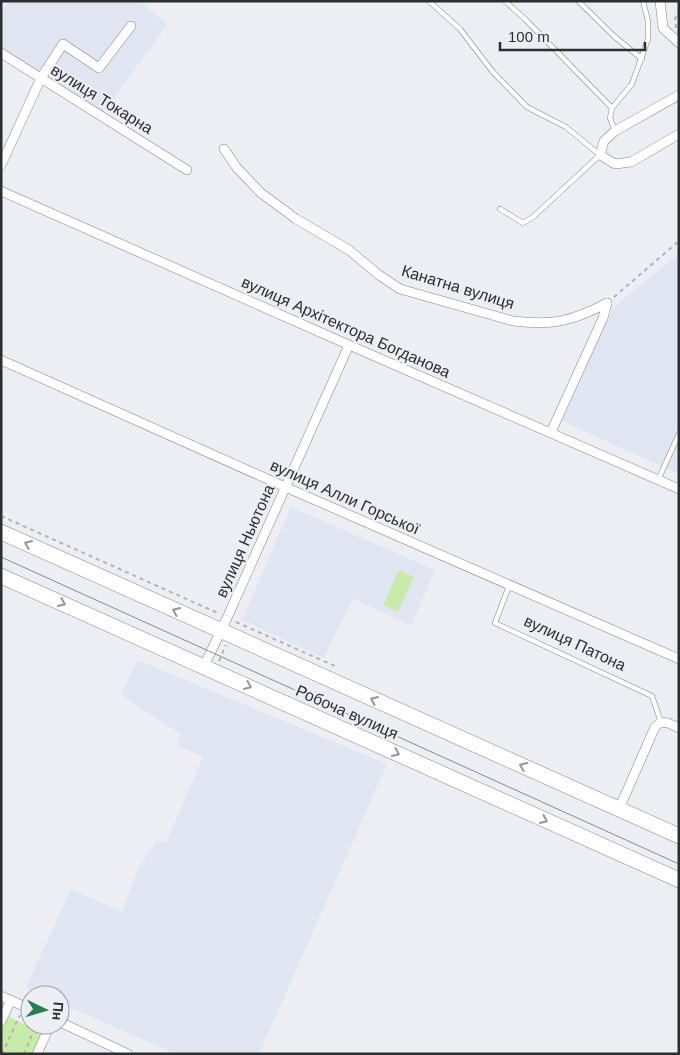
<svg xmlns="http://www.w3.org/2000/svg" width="680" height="1055" font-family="Arial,sans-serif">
  <rect width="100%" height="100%" fill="#edeef4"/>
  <g fill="#e1e4f1">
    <path d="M11,1H140L167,25L102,114L1,47V10Z"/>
    <path d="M679,254V474L562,421L613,308Z"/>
    <path d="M291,507L435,570L411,626L353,598L324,658L242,620Z"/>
    <path d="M137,660L387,764L259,1054H176L60,1003V995H41L26,988L71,889L122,912L138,869L157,840L166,843L203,757L177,745L181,734L121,695Z"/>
  </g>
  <g fill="#c9ebaa">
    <path d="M399,570L414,577L398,612L383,605Z"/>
    <path d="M6,1015L44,1034L35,1054H1V1025Z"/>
  </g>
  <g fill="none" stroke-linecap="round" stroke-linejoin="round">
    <g stroke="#818388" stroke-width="5.5">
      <g id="service">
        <path d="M429,1L460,29L492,71L527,107L566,127L600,155L533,217L523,223L500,209"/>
        <path d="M505,1L525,19L612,108"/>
        <path d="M578,1L615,37L642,59"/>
        <path d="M615,131L610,118L612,108L632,84L648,39V21L643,1"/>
        <path d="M658,480L679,434"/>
        <path d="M509,586L495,623L652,696L661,722"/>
      </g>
    </g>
    <g stroke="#818388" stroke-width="10">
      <g id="minor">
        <path d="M660,1L663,28L679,43"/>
        <path d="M1,53L187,170"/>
        <path d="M679,95L615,131L604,141L600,155L615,164L631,162L679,134"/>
        <path d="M224,149L237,168L261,193L296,219L349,250L379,275L400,289L513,321C552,326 573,321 607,303"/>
        <path d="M1,165L41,78L63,44L99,68L131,26"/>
        <path d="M1,191L349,345L679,489"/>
        <path d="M1,360L283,486L679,659"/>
        <path d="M551,432L603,318L607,303"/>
        <path d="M204,666L227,618L349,345"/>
        <path d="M619,809L655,727L661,722L668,723L679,728"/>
        <path d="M1,996L30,1009"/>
        <path d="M1,1021L11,1000"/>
        <path d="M60,1022L128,1054"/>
        <path d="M37,1054L50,1025"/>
      </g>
    </g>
    <g stroke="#818388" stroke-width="16">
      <g id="primary">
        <path d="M1,532L679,836"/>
        <path d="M1,576L679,880"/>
      </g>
    </g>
    <g stroke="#b2b3b8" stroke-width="2" stroke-dasharray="4 4" stroke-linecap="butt">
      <path d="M676,28L675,19L679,10"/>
      <path d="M614,297L679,241"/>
      <path d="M1,516L220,614"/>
      <path d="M236,622L337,667"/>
      <path d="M219,661L226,645"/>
      <path d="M2,1054L20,1015"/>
      <path d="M24,1054L36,1025"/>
    </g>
    <use href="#service" stroke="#fff" stroke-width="4.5"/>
    <use href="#minor" stroke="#fff" stroke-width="9"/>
    <use href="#primary" stroke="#fff" stroke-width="15"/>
    <path stroke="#898a8e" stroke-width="1" d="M1,557L679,864"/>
  </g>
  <defs><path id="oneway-chevron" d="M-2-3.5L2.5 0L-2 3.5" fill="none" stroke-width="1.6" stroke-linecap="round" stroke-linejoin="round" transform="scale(1.25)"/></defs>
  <g stroke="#969698">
    <use href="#oneway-chevron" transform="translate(28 544) rotate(-156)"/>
    <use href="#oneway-chevron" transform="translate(62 603) rotate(24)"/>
    <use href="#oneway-chevron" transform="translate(176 611) rotate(-156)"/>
    <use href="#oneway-chevron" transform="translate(248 686) rotate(24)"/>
    <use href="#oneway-chevron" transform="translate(374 700) rotate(-156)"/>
    <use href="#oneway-chevron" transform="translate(396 753) rotate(24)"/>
    <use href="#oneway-chevron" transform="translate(523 766) rotate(-156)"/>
    <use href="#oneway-chevron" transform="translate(544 820) rotate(24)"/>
  </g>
  <g text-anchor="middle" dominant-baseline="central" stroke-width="4.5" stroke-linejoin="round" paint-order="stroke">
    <g font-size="16" fill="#2d2e30" stroke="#edeef4">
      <text transform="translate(102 99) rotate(32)">вулиця Токарна</text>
      <text transform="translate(458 287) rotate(17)">Канатна вулиця</text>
      <text transform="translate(346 327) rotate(24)">вулиця Архітектора Богданова</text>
      <text transform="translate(345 497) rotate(24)">вулиця Алли Горської</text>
      <text transform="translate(245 541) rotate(-66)">вулиця Ньютона</text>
      <text transform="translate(575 643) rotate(25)">вулиця Патона</text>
      <text transform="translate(347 712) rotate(24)">Робоча вулиця</text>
    </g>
  </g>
  <rect width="680" height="1055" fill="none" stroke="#2d2e30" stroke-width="5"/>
  <g transform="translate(45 1010) rotate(95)"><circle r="24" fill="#edeef4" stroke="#a0a1a6"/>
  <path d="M0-4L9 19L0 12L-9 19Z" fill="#287e51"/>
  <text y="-8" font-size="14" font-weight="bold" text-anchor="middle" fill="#2d2e30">Пн</text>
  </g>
  <path d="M500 42v8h145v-8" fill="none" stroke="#2d2e30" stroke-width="2.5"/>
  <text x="508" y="42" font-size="15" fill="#2d2e30" stroke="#edeef4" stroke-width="4" paint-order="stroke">100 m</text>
</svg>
